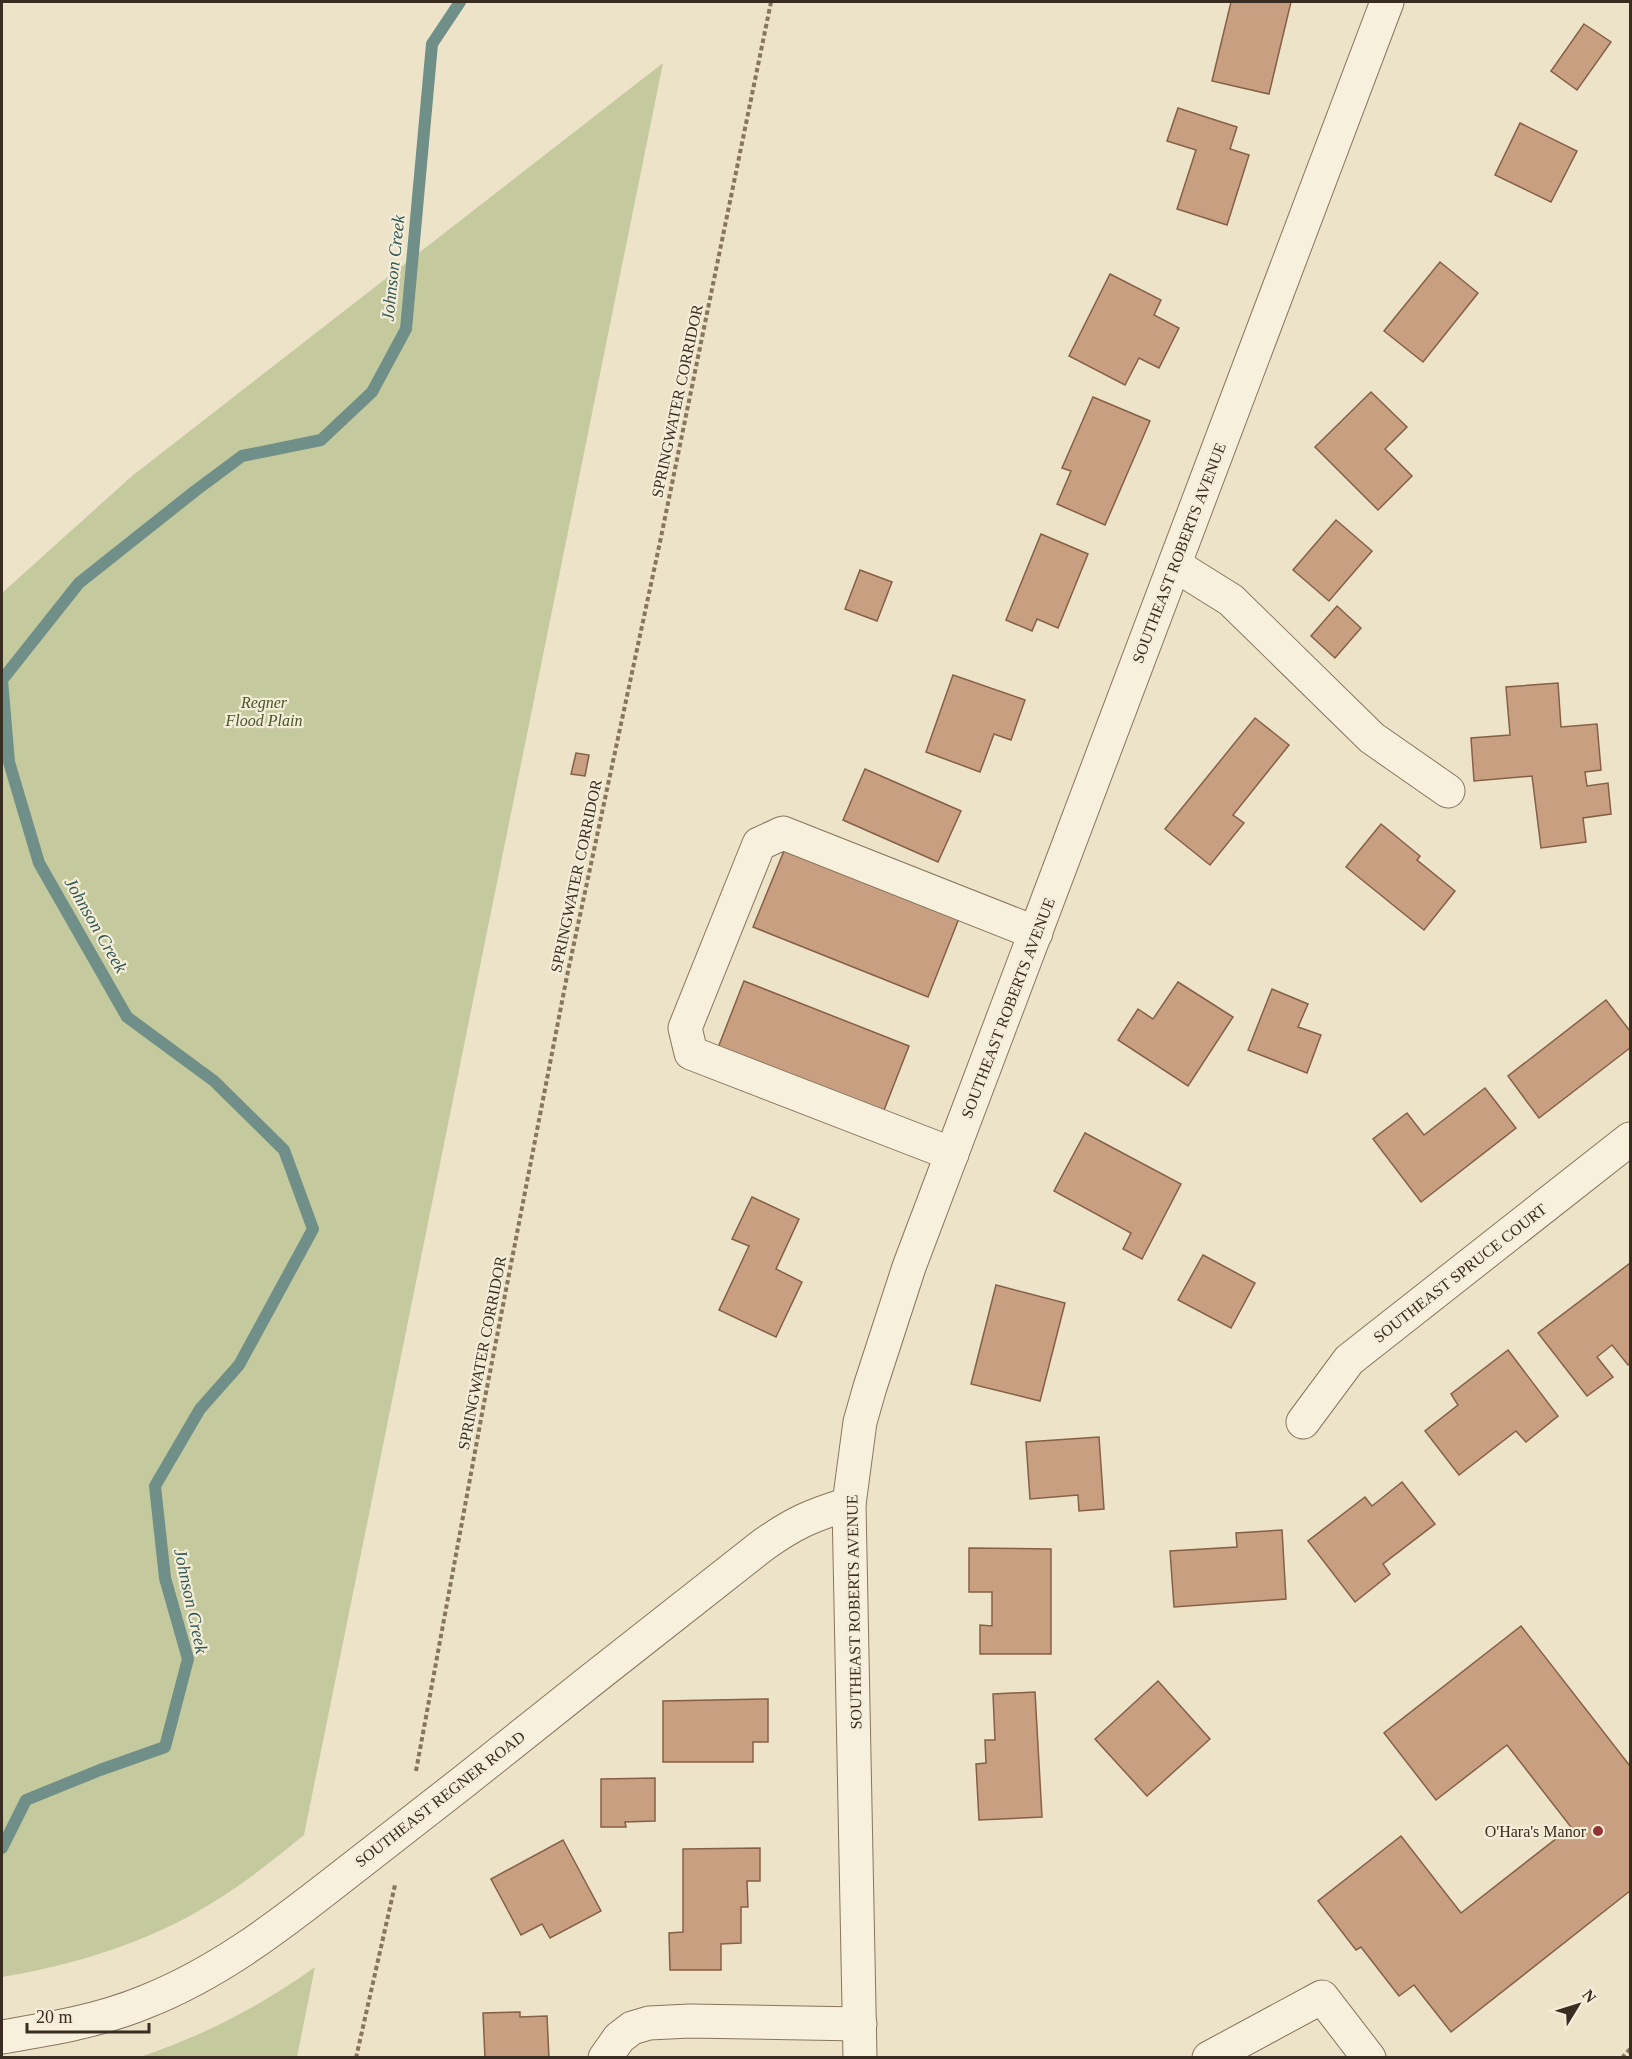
<svg xmlns="http://www.w3.org/2000/svg" width="1632" height="2059" font-family="Georgia,serif">
  <rect width="100%" height="100%" fill="#ece3c9"/>
  <g fill="#c4ca9d">
    <path d="M663,63L304,1835C277,1857 250,1879 220,1898C153,1941 79,1964 2,1977V593L132,476Z"/>
    <path d="M315,1967L297,2057H140C203,2036 261,2006 315,1967Z"/>
  </g>
  <g fill="none" stroke-linecap="round" stroke-linejoin="round">
    <path stroke="#708f88" stroke-width="12" d="M2,1848L26,1800L100,1770L165,1747L188,1659L165,1578L155,1486L200,1409L239,1365L313,1229L284,1150L214,1081L127,1017L39,863L9,762L2,680L79,583L195,491L242,456L321,440L372,392L406,329L432,44L460,2"/>
  </g>
  <g fill="#c8a081" stroke="#866046" stroke-width="1.5">
    <path d="M1231,2H1291L1269,94L1212,81Z"/>
    <path d="M1584,24L1611,42L1577,90L1551,71Z"/>
    <path d="M1178,108L1237,127L1230,149L1249,155L1227,225L1177,209L1196,150L1167,141Z"/>
    <path d="M1520,123L1577,151L1551,202L1495,175Z"/>
    <path d="M1440,262L1478,293L1423,362L1384,331Z"/>
    <path d="M1110,274L1161,300L1154,315L1179,328L1159,368L1139,358L1125,385L1069,356Z"/>
    <path d="M1371,392L1407,427L1385,449L1412,476L1378,510L1315,447Z"/>
    <path d="M1093,397L1150,421L1105,525L1057,504L1071,471L1062,468Z"/>
    <path d="M1336,520L1372,551L1329,601L1293,570Z"/>
    <path d="M1041,534L1088,554L1058,628L1037,619L1032,631L1006,620Z"/>
    <path d="M860,570L892,582L877,621L845,609Z"/>
    <path d="M1337,606L1361,628L1335,658L1311,636Z"/>
    <path d="M953,675L1025,700L1011,740L994,734L980,772L926,752Z"/>
    <path d="M1558,683L1561,727L1597,724L1601,770L1585,772L1587,786L1608,783L1611,814L1583,818L1586,842L1541,848L1532,776L1474,781L1471,738L1510,735L1506,687Z"/>
    <path d="M1255,718L1289,745L1233,815L1244,823L1210,865L1165,829Z"/>
    <path d="M576,753L589,755L585,776L571,774Z"/>
    <path d="M865,769L961,811L938,862L843,820Z"/>
    <path d="M1381,824L1420,856L1417,860L1455,891L1424,930L1346,867Z"/>
    <path d="M786,846L960,916L928,997L753,927Z"/>
    <path d="M744,981L909,1046L879,1123L714,1058Z"/>
    <path d="M1178,982L1233,1017L1188,1086L1118,1040L1138,1009L1153,1019Z"/>
    <path d="M1272,989L1308,1004L1298,1027L1321,1035L1307,1073L1248,1050Z"/>
    <path d="M1606,1000L1630,1031V1048L1539,1118L1508,1076Z"/>
    <path d="M1485,1088L1516,1128L1421,1202L1373,1139L1407,1113L1424,1135Z"/>
    <path d="M1085,1133L1181,1184L1142,1259L1123,1249L1131,1233L1054,1191Z"/>
    <path d="M752,1197L799,1219L776,1269L802,1282L776,1337L719,1310L749,1246L732,1239Z"/>
    <path d="M1203,1255L1255,1283L1231,1328L1178,1300Z"/>
    <path d="M1629,1264L1630,1266V1363L1628,1365L1612,1345L1597,1357L1613,1377L1587,1396L1538,1333Z"/>
    <path d="M996,1285L1065,1303L1040,1401L971,1384Z"/>
    <path d="M1508,1350L1558,1416L1526,1442L1516,1431L1459,1475L1425,1431L1458,1405L1451,1394Z"/>
    <path d="M1099,1437L1104,1509L1079,1511L1078,1495L1030,1499L1026,1442Z"/>
    <path d="M1402,1482L1435,1524L1383,1564L1390,1574L1355,1602L1308,1541L1365,1497L1372,1506Z"/>
    <path d="M1282,1530L1286,1599L1174,1607L1170,1551L1237,1547L1236,1533Z"/>
    <path d="M969,1548L1051,1549V1654H980V1625L992,1626V1592H969Z"/>
    <path d="M1521,1626L1630,1766V1891L1451,2032L1414,1985L1399,1996L1361,1947L1356,1950L1318,1901L1401,1836L1461,1913L1571,1827L1507,1745L1436,1800L1384,1733Z"/>
    <path d="M1158,1681L1210,1739L1147,1796L1095,1739Z"/>
    <path d="M1035,1692L1042,1817L979,1820L976,1764L986,1763L985,1740H995L993,1694Z"/>
    <path d="M768,1699V1742H753V1762H663V1701Z"/>
    <path d="M655,1778V1821L625,1822L626,1827H601V1779Z"/>
    <path d="M563,1840L601,1911L550,1938L542,1924L521,1935L491,1879Z"/>
    <path d="M760,1848V1881H747L748,1907H741V1943L721,1944V1970H670L669,1933L683,1932V1849Z"/>
    <path d="M520,2012V2017L547,2016L549,2058H485L483,2013Z"/>
  </g>
  <g fill="none" stroke-linecap="round" stroke-linejoin="round">
    <g stroke="#88755e" stroke-width="35">
      <g id="minor">
        <path d="M1175,565L1231,600L1372,738L1448,791"/>
        <path d="M952,1154L691,1053L685,1028L759,844L783,833L1036,933"/>
        <path d="M1303,1422L1349,1360L1630,1139"/>
        <path d="M2,2037C50,2029 99,2021 145,2002C216,1974 275,1929 335,1882C377,1849 420,1816 462,1783C562,1703 662,1624 763,1545C794,1523 812,1515 849,1504"/>
        <path d="M605,2058L619,2038L632,2028L649,2023L690,2021L860,2024"/>
        <path d="M860,2058L849,1504L860,1422L870,1387L909,1267L1387,2"/>
        <path d="M1209,2058L1322,1997L1369,2058"/>
      </g>
    </g>
    <g stroke="#88755e" stroke-width="4" stroke-dasharray="4.5 3" stroke-linecap="butt">
      <path d="M416,1771L484,1403L567,976L660,542L771,2"/>
      <path d="M356,2058L395,1885"/>
      <path d="M1622,2058L1630,2049"/>
    </g>
    <use href="#minor" stroke="#f7f0dc" stroke-width="33"/>
  </g>
  <circle fill="#933332" stroke="#f4edd8" stroke-width="2" cx="1598" cy="1831" r="6"/>
  <g text-anchor="middle" dominant-baseline="central" stroke-width="4.5" stroke-linejoin="round" paint-order="stroke">
    <g font-size="16" fill="#392d21" stroke="#f4edd8">
      <text transform="translate(677 401) rotate(-78)">SPRINGWATER CORRIDOR</text>
      <text transform="translate(1179 553) rotate(-69)">SOUTHEAST ROBERTS AVENUE</text>
      <text transform="translate(576 876) rotate(-78)">SPRINGWATER CORRIDOR</text>
      <text transform="translate(1008 1008) rotate(-69)">SOUTHEAST ROBERTS AVENUE</text>
      <text transform="translate(1460 1273) rotate(-38)">SOUTHEAST SPRUCE COURT</text>
      <text transform="translate(482 1353) rotate(-79)">SPRINGWATER CORRIDOR</text>
      <text transform="translate(854 1612) rotate(-91)">SOUTHEAST ROBERTS AVENUE</text>
      <text transform="translate(440 1799) rotate(-38)">SOUTHEAST REGNER ROAD</text>
    </g>
    <g font-size="16" font-style="italic" fill="#485429" stroke="#f4edd8">
      <text x="264" y="702">Regner<tspan x="264" dy="18">Flood Plain</tspan></text>
    </g>
    <g font-size="16" fill="#392d21" stroke="#f4edd8" text-anchor="end">
      <text x="1586" y="1831">O'Hara's Manor</text>
    </g>
    <g font-size="18" font-style="italic" fill="#315856" stroke="#f4edd8">
      <text transform="translate(393 268) rotate(-84)">Johnson Creek</text>
      <text transform="translate(96 925) rotate(60)">Johnson Creek</text>
      <text transform="translate(191 1601) rotate(78)">Johnson Creek</text>
    </g>
  </g>
  <rect width="1632" height="2059" fill="none" stroke="#392d21" stroke-width="6"/>
  <g transform="translate(1578 2005) rotate(52)" stroke="#f4edd8" stroke-width="4.5" paint-order="stroke">
  <path d="M0-4.5L10 22L0 15L-10 22Z" fill="#392d21"/>
  <text y="-9" font-size="16" font-weight="bold" text-anchor="middle" fill="#392d21">N</text>
  </g>
  <path d="M27 2023v9h122v-9" fill="none" stroke="#392d21" stroke-width="3"/>
  <text x="36" y="2023" font-size="18" fill="#392d21" stroke="#f4edd8" stroke-width="4.5" paint-order="stroke">20 m</text>
</svg>
